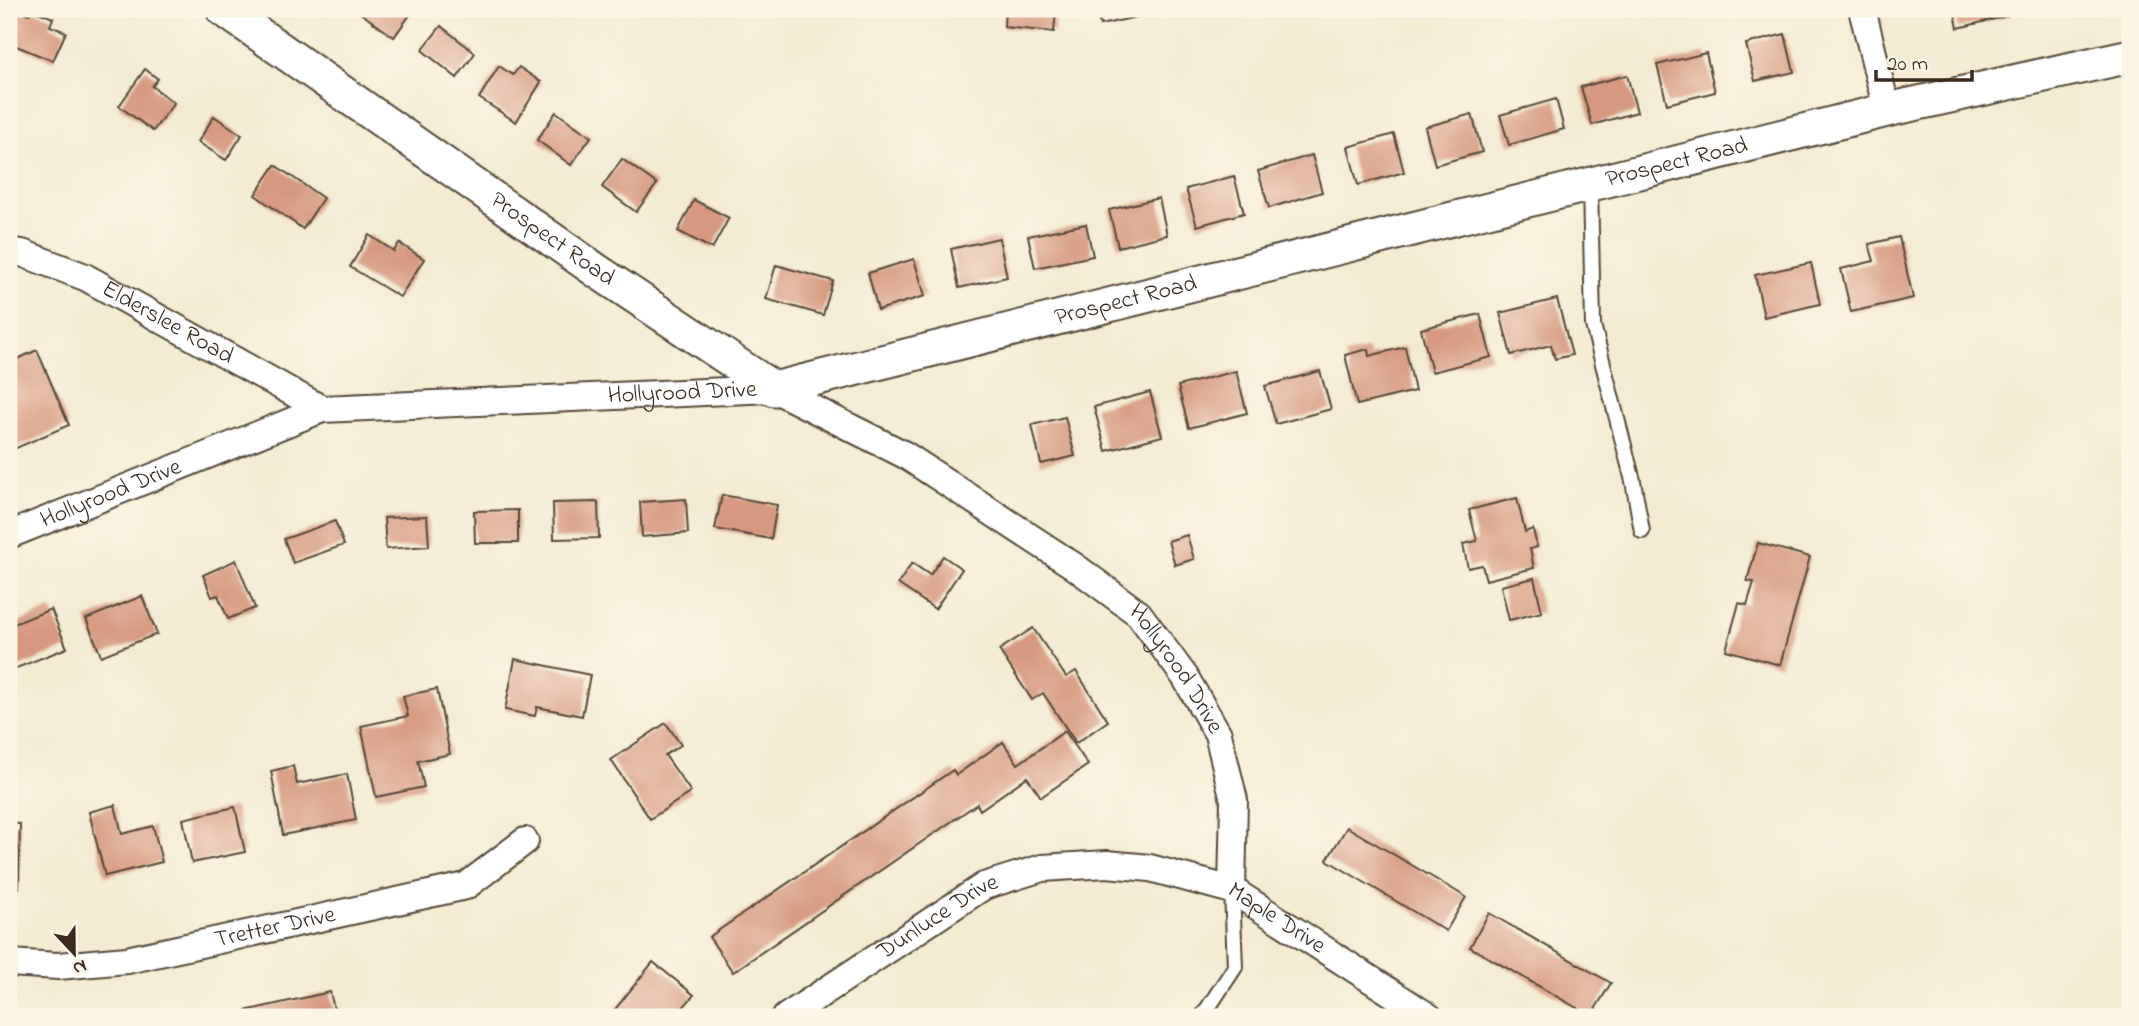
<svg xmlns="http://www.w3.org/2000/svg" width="2139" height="1026" font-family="'Indie Flower',sans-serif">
  <rect width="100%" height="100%" fill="#fcf5e5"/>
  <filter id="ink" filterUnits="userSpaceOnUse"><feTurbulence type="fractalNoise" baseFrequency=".0143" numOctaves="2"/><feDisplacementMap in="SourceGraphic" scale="14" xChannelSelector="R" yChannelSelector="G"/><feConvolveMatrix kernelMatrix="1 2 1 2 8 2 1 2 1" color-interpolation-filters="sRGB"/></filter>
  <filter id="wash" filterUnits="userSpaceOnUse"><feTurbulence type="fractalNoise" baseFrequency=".00686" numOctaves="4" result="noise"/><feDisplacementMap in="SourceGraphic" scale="28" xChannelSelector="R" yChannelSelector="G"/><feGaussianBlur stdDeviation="1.57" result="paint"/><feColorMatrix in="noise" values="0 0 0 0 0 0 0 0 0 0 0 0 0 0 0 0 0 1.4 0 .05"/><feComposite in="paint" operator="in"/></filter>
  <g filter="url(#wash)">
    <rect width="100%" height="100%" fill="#f3ebd2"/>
    <g id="blocks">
      <g fill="#d6997f">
        <path d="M13,9L29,14L31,9L53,18L50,26L66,32L53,61L9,43V18Z"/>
        <path d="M361,9H414L394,37L359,12Z"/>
        <path d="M1005,9H1056L1054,32L1004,27Z"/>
        <path d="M1097,9H1145L1146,15L1100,25Z"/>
        <path d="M1954,9H2005L2007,16L1958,28Z"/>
        <path d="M441,26L475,53L457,78L422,50Z"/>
        <path d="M1785,34L1794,72L1755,81L1746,44Z"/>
        <path d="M1706,53L1715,92L1667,104L1657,65Z"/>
        <path d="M499,66L513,75L519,67L541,82L516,122L479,98Z"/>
        <path d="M145,69L158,79L152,86L174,103L153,131L119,106Z"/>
        <path d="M1627,75L1637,112L1592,125L1581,87Z"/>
        <path d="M1556,99L1564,129L1509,145L1500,115Z"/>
        <path d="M556,112L591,137L571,165L537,140Z"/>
        <path d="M1472,114L1482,152L1435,165L1425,127Z"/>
        <path d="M214,116L242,135L226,160L198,142Z"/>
        <path d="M1394,134L1404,172L1358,185L1348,147Z"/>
        <path d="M1312,155L1322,192L1269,208L1258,171Z"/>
        <path d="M622,159L657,184L636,212L602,187Z"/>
        <path d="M275,165L323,198L303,229L255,195Z"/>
        <path d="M1234,176L1244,213L1197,226L1186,189Z"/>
        <path d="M1159,198L1167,235L1118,247L1109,210Z"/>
        <path d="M694,200L729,218L712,249L678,231Z"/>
        <path d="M1086,224L1093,256L1035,268L1028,236Z"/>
        <path d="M369,235L394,251L399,243L424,259L400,297L350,267Z"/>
        <path d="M1899,237L1913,298L1851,312L1841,269L1874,261L1869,244Z"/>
        <path d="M999,238L1007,277L959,288L951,249Z"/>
        <path d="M914,259L925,296L878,310L868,273Z"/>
        <path d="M1811,263L1820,304L1764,317L1755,275Z"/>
        <path d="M776,265L833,281L823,315L766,299Z"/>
        <path d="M1557,299L1572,355L1555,359L1551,345L1511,355L1500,313Z"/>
        <path d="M1480,314L1491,357L1432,372L1421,329Z"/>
        <path d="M1405,347L1415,391L1357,405L1345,355L1368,349L1369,356Z"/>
        <path d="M37,350L69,425L14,449L9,438V400L13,398L9,387V363Z"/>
        <path d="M1236,371L1247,413L1189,428L1178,386Z"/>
        <path d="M1320,371L1331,409L1276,424L1265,386Z"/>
        <path d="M1150,392L1162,436L1106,451L1094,407Z"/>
        <path d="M1065,417L1075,456L1041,464L1032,425Z"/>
        <path d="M722,495L777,505L771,539L715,529Z"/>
        <path d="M1517,498L1525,532L1533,529L1537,547L1530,549L1534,568L1486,580L1482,565L1468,568L1463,544L1477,541L1469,510Z"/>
        <path d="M686,499L688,533L642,537L640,502Z"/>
        <path d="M598,502L599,538L554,539L553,503Z"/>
        <path d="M518,510V543H475L474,511Z"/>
        <path d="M427,516L429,546L386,549L384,518Z"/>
        <path d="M335,521L344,545L293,563L284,539Z"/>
        <path d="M1187,535L1194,559L1175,565L1168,541Z"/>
        <path d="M1758,543L1810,557L1780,665L1726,650L1739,603L1747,605L1754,582L1747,581Z"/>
        <path d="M943,556L962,569L935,609L898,584L912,563L930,575Z"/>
        <path d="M236,560L255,608L228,619L218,595L212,597L203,575Z"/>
        <path d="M1534,578L1542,612L1509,620L1501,586Z"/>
        <path d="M142,596L157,634L101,656L86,619Z"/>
        <path d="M51,609L67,648L14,669L9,654V626Z"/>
        <path d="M1033,628L1066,677L1076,671L1108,721L1076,743L1043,693L1032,700L999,650Z"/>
        <path d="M515,659L590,675L582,716L537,707L535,716L505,710Z"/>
        <path d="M437,689L450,754L418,761L424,787L376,797L361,726L408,716L403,696Z"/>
        <path d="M666,723L681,745L665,755L691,792L650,819L611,760Z"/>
        <path d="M1065,731L1088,765L1041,797L1027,777L980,810L977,804L733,972L709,937L953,770L956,775L1003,742L1018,764Z"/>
        <path d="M293,766L297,784L347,774L356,820L283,835L271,771Z"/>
        <path d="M115,805L122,834L153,826L162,862L105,876L89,812Z"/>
        <path d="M235,807L245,852L192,863L183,819Z"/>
        <path d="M9,823L20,824L19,888H9Z"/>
        <path d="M1347,827L1466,897L1446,931L1327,860Z"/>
        <path d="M1489,913L1611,983L1591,1016L1470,947Z"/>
        <path d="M653,962L694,995L675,1017H609Z"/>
        <path d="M330,992L336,1017H246L245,1011Z"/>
      </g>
    </g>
  </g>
  <g filter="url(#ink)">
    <use href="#blocks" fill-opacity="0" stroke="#574739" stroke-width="2"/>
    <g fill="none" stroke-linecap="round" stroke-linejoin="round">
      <g stroke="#574739" stroke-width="18">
        <g id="service">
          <path d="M1590,184L1593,325L1633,481L1642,531"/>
          <path d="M1202,1017L1235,967L1232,890"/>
          <path d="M2130,1017V1016"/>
        </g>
      </g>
      <g stroke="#574739" stroke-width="30">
        <g id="minor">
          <path d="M1862,9L1887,110"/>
          <path id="s1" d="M9,251L22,253L85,277L322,409"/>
          <path id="s2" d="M9,535L322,409L774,389L905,455L1074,566L1139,614L1185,677L1218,734L1234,800L1232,890"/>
          <path id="s3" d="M9,963L58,966L127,960L466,886L525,841"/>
          <path id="s4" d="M786,1017L984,886L1042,868L1107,864L1150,868L1232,890L1429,1017"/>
        </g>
      </g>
      <g stroke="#574739" stroke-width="37">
        <g id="tertiary">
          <path id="s5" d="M223,9L597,271L774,389L1887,110L2130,56"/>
        </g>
      </g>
      <use href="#service" stroke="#fff" stroke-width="14"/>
      <use href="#minor" stroke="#fff" stroke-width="26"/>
      <use href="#tertiary" stroke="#fff" stroke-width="33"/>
    </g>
  </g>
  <g text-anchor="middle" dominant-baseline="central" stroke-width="7" stroke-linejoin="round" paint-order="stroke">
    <g font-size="24" fill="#3b2a1e" stroke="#fcf5e5">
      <text stroke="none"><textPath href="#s5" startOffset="1600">Prospect Road</textPath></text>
      <text stroke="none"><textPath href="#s5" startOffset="402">Prospect Road</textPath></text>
      <text stroke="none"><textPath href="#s5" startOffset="1032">Prospect Road</textPath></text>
      <text stroke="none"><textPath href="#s1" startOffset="175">Elderslee Road</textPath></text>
      <text stroke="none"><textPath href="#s2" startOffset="698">Hollyrood Drive</textPath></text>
      <text stroke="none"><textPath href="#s2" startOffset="110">Hollyrood Drive</textPath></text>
      <text stroke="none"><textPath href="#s2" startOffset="1286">Hollyrood Drive</textPath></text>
      <text stroke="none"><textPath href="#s4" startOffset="182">Dunluce Drive</textPath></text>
      <text stroke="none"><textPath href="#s4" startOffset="544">Maple Drive</textPath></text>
      <text stroke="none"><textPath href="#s3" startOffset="270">Tretter Drive</textPath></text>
    </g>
  </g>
  <rect width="2139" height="1026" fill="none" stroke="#fcf5e5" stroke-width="35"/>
  <g transform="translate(74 953) rotate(158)" stroke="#fcf5e5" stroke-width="5" paint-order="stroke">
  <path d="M0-5L12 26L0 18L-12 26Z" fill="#3b2a1e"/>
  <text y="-10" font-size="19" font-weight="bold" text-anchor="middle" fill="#3b2a1e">N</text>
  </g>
  <path d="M1876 70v10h96v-10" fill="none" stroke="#3b2a1e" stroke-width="3.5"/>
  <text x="1887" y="70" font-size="21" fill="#3b2a1e" stroke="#fcf5e5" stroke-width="5" paint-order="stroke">20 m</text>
</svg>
